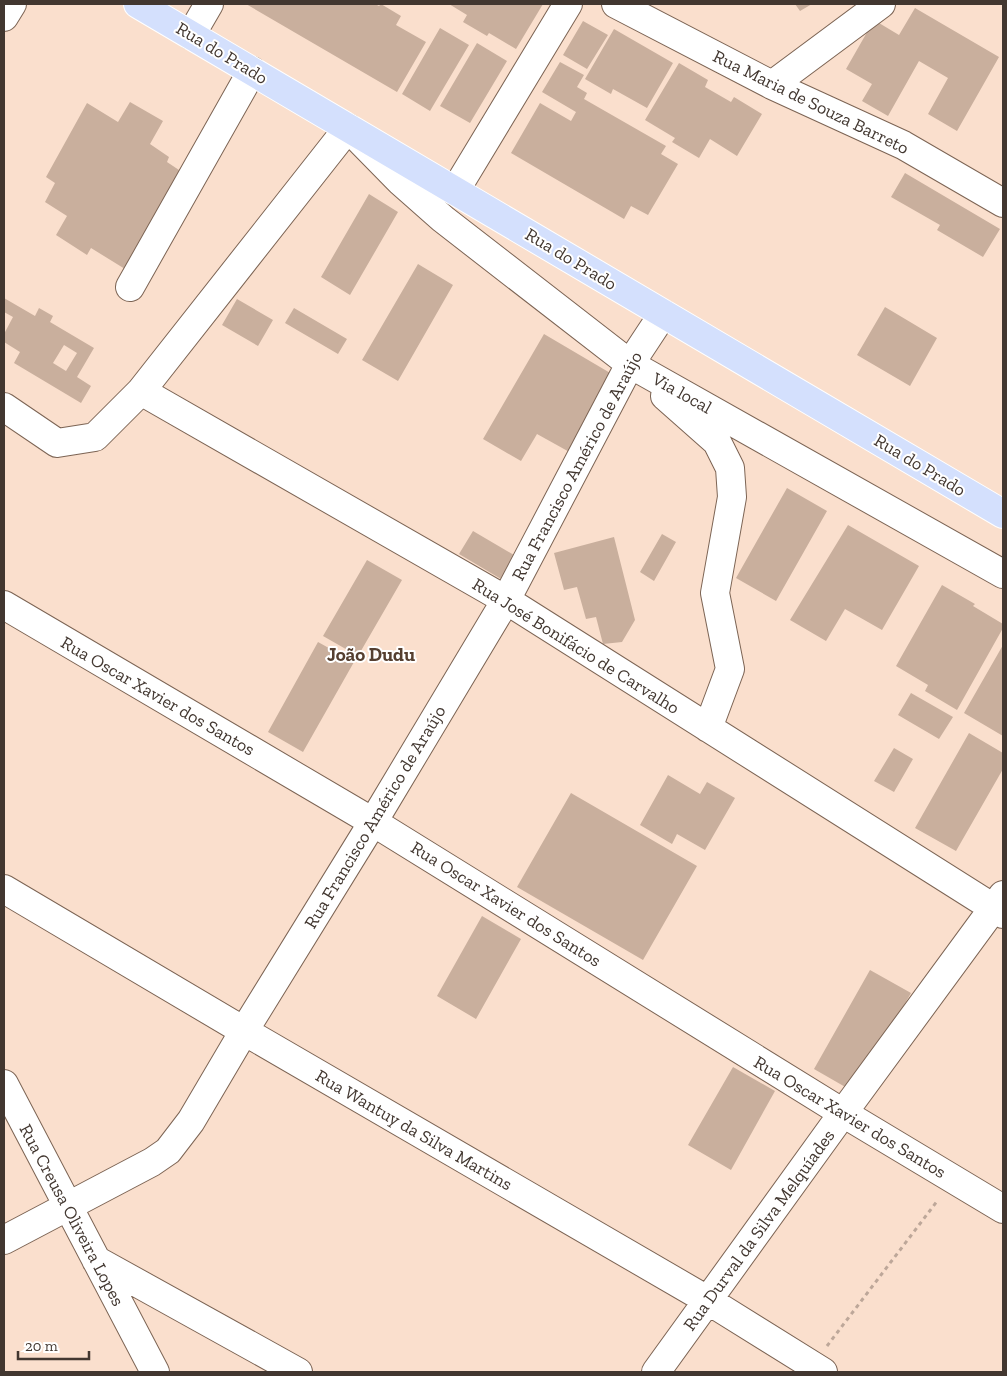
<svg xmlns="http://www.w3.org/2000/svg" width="1007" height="1376" viewBox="0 0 1007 1376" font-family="'Zilla Slab',serif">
	<rect width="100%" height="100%" fill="#fadfcd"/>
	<path fill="#c9af9d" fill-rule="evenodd" d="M246,4h129l4,2 2,-2 20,12 -5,9 30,17 -29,50z
		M449,4h94l-27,45 -27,-16 -2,3 -24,-14 4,-7z
		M795,4h17l-12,7z
		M915,8l84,49 -42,74 -29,-17 20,-36 -29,-17 -31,55 -26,-15 10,-17 -26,-15 28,-49 25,15z
		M583,21l25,14 -21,34 -24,-14z
		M440,28l29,17 -39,66 -28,-17z
		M614,29l59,34 -26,45 -34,-19 -2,5 -26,-15z
		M477,43l30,18 -37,62 -30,-17z
		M560,62l24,13 -7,12 10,6 -3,6 82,47 -5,8 17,10 -30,51 -17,-9 -7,13 -113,-66 29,-50 31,18 5,-9 -34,-20z
		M679,63l29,17 -3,7 26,15 3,-5 28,17 -25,42 -27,-17 -11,19 -27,-16 3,-4 -30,-18z
		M130,102l33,19 -13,23 19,13 -2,5 15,10 -57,97 -34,-21 -4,7 -31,-20 11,-19 -22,-14 10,-19 -9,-6 41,-74 31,19z
		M905,173l95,56 -17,28 -46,-27 3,-5 -49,-28z
		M369,194l29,18 -48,83 -29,-18z
		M418,264l35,21 -55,96 -36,-21z
		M4,298l31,18 4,-8 14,8 -3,6 44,26 -17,29 14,9 -10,17 -67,-40 6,-11 -16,-10v-8l9,-17 -9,-5zM64,345l13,8 -11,18 -13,-8z
		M237,299l36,21 -15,26 -36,-21z
		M885,307l52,31 -27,48 -53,-31z
		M294,308l53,31 -9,15 -53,-31z
		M544,334l73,43 -44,77 -36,-20 -16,27 -38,-22z
		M787,488l40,23 -51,90 -40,-23z
		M848,525l71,41 -37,64 -37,-21 -19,32 -36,-21z
		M473,531l41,24 -13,24 -42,-25z
		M662,534l14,8 -22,39 -14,-9z
		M614,537l21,83 -13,22 -19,2 -7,-27 -10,2 -9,-32 -13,3 -10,-37z
		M367,560l35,20 -44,76 -35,-20z
		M942,585l33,19 -2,2 30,18v4l-46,82 -32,-19 3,-6 -32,-19z
		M318,642l36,20 -51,90 -35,-20z
		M1003,645v91l-39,-23z
		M911,693l42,24 -14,22 -41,-24z
		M969,733l34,20v16l-47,82 -41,-23z
		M894,748l19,11 -19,33 -20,-11z
		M668,775l32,19 7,-12 28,16 -30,52 -28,-16 -5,10 -32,-19z
		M571,793l126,73 -54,94 -126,-73z
		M482,916l39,23 -45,80 -39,-23z
		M870,970l41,23 -57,99 -40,-23z
		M733,1067l42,24 -44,79 -43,-25z"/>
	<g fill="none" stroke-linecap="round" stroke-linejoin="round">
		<defs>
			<path id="minor" d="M616,4l156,81 131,60 100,58
				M4,17l8,-13
				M191,35l18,-31
				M772,85l109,-81
				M455,191l113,-187
				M130,287l122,-216
				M141,391l365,209 497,314
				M665,396l52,46 13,26 2,29 -17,96 15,76 -22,59
				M4,407l53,36 38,-6 46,-46 207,-263 52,53 43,38 187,145 373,210
				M4,605l369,217 470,291 160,96
				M4,889l240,142 465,270 114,71
				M4,1084l151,288
				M4,1240l148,-78 16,-11 23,-30 53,-90 129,-209 133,-222 124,-236 33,-50
				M96,1260l202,112
				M656,1372l187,-259 160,-218"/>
			<path id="major" d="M138,4l865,510"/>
		</defs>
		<use href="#minor" stroke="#7c6454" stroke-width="30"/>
		<use href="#major" stroke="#fff" stroke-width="30"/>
		<path stroke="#bda799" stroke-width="3" stroke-dasharray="4 4" stroke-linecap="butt" d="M827,1346l111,-146"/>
		<use href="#minor" stroke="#fff" stroke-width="28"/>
		<use href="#major" stroke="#d4e0fd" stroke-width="28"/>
	</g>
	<g text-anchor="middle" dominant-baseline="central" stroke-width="4" stroke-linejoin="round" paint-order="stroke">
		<g font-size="18" fill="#423730" stroke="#fff">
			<text transform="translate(222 53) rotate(31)">Rua do Prado</text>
			<text transform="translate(811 102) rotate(26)">Rua Maria de Souza Barreto</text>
			<text transform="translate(571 259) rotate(31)">Rua do Prado</text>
			<text transform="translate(682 393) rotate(29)">Via local</text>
			<text transform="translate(920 465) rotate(31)">Rua do Prado</text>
			<text transform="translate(577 466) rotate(-62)">Rua Francisco Américo de Araújo</text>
			<text transform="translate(576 646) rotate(32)">Rua José Bonifácio de Carvalho</text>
			<text transform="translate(158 696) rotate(30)">Rua Oscar Xavier dos Santos</text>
			<text transform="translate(375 817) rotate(-59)">Rua Francisco Américo de Araújo</text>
			<text transform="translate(506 904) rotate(32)">Rua Oscar Xavier dos Santos</text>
			<text transform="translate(850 1117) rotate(31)">Rua Oscar Xavier dos Santos</text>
			<text transform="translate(414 1130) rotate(30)">Rua Wantuy da Silva Martins</text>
			<text transform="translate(72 1215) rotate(62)">Rua Creusa Oliveira Lopes</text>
			<text transform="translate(759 1230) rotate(-54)">Rua Durval da Silva Melquíades</text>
		</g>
		<g font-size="19" font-weight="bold" fill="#553f30" stroke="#fff">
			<text x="371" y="654">João Dudu</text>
		</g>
	</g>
	<rect width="1007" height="1376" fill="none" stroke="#423730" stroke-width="10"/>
	<path d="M18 1351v8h71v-8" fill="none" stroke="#423730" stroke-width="2.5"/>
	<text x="25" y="1351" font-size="15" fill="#423730" stroke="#ffffff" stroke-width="4" paint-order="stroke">20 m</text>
</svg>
